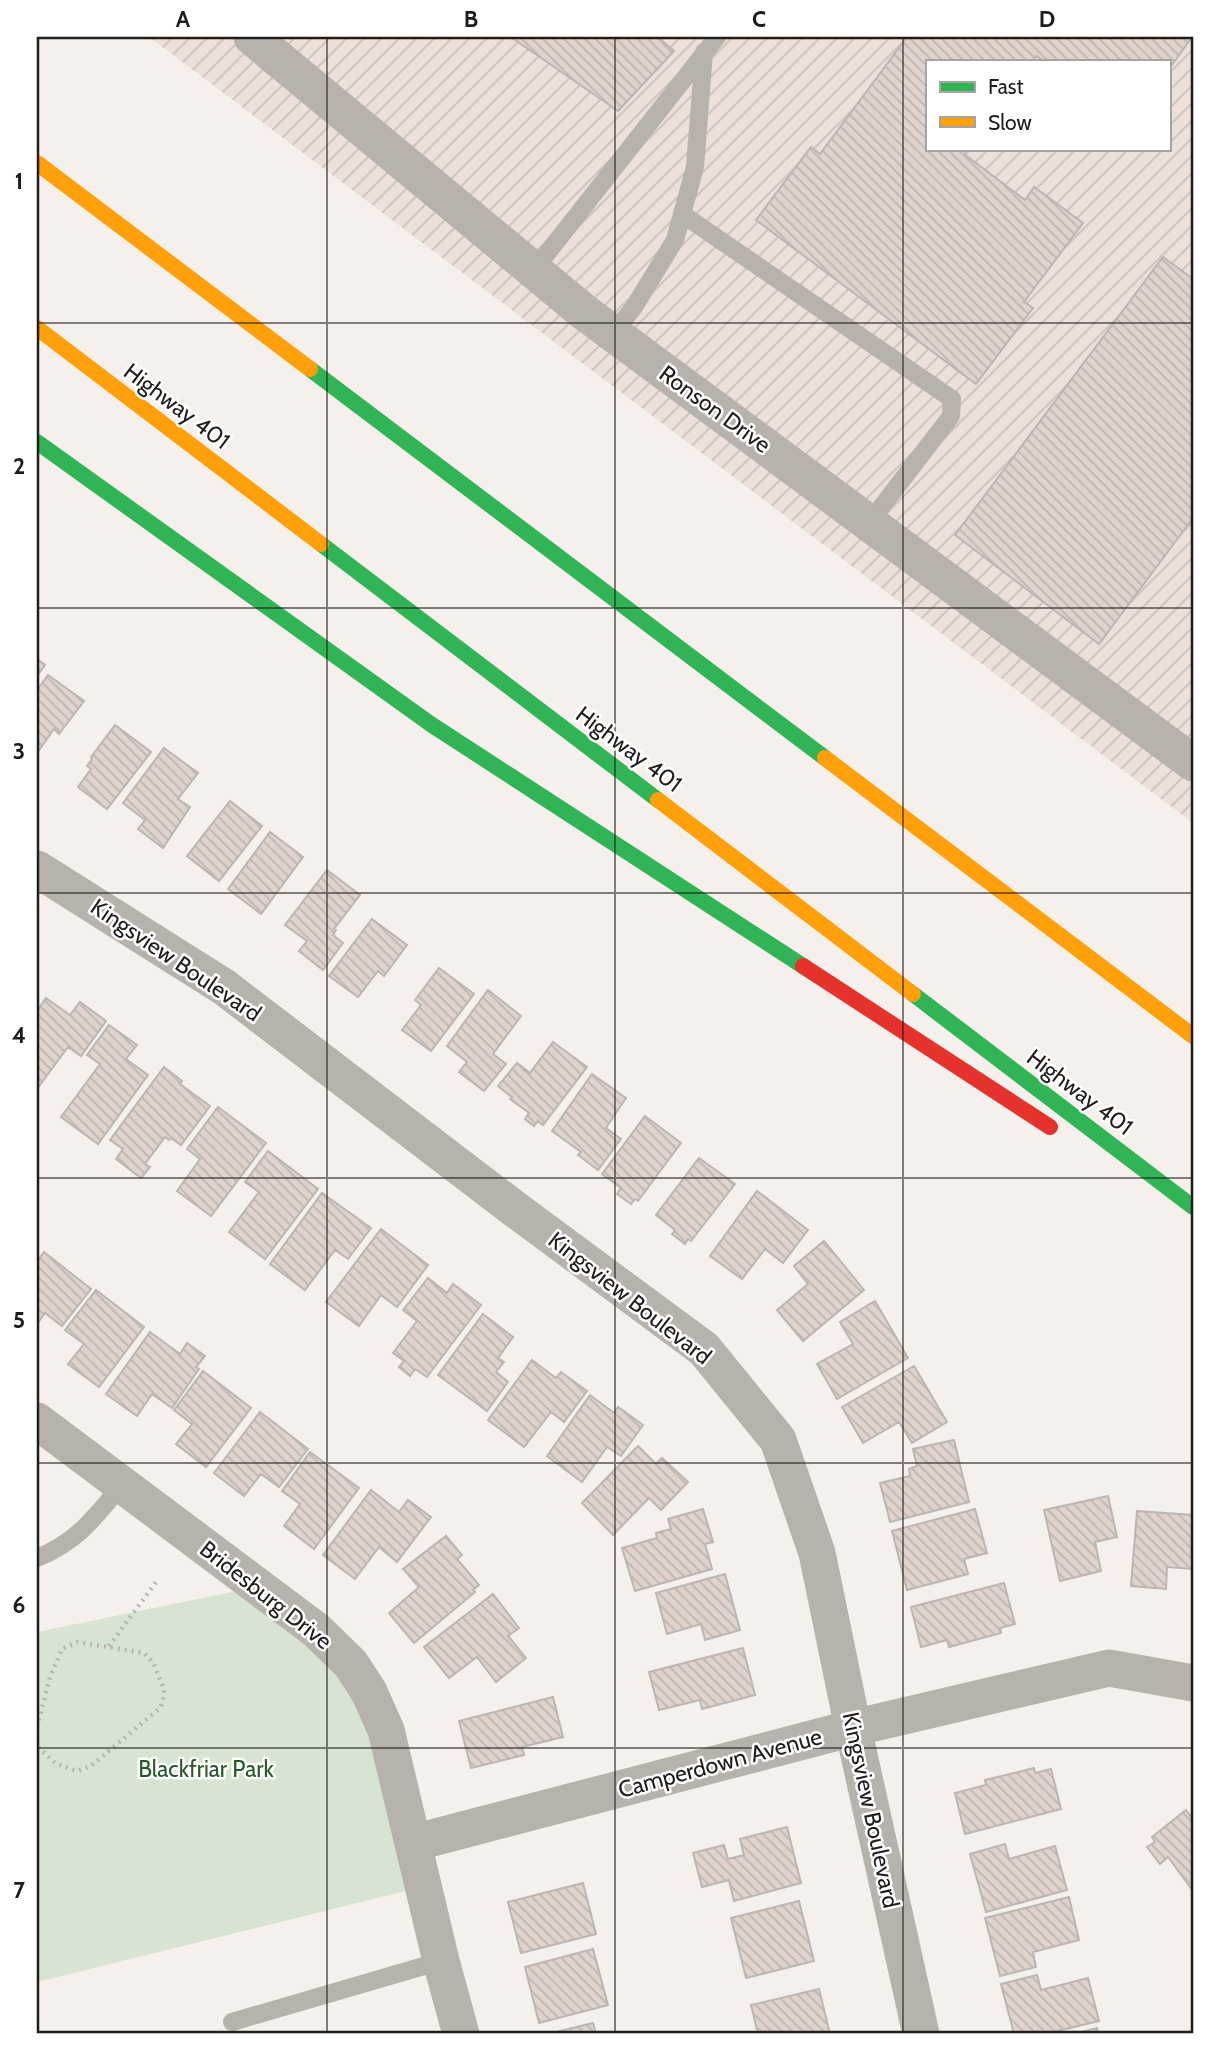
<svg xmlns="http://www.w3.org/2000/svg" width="1230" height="2071" viewBox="0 0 1230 2071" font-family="Cabin,sans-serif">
	<defs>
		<pattern id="industrial-furrows" width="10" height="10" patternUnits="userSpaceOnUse" patternTransform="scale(1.75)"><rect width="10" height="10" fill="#ece0d9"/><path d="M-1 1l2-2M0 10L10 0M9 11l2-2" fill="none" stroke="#cac0ba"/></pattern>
		<pattern id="building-back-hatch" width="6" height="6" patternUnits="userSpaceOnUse" patternTransform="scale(1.75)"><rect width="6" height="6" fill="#dfd3cc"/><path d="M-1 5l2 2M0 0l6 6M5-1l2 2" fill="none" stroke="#bfb5af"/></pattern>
	</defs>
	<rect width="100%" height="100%" fill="#f6f0ec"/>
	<path fill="url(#industrial-furrows)" fill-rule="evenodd" d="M149,37h1044v786zM927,61h242v88h-242z"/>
	<path fill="#d7e4d1" d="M256,1587l93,79 73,221 -385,95v-350z"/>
	<path fill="url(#building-back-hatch)" stroke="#bab6b3" stroke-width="2" d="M511,37h147l16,14 -56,60z
		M907,37h285l-23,32v-8h-125l-8,-5 -4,5h-105v88h41l-4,5 61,46 9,-13 49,36 -59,79 9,6 -57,76 -220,-164 55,-73 9,7z
		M1163,257l30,22v239l-94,126 -144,-109z
		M37,659l8,6 -8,11z
		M48,675l36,26 -25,33 -5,-5 -17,24v-63z
		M115,725l36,27 -44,57 -29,-22 13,-18 -4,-3 5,-7 -1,-2z
		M164,748l34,25 -20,26 12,8 -27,41 -25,-19 7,-9 -22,-17z
		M230,801l32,25 -43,55 -32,-25z
		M270,832l33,25 -42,57 -33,-25z
		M327,870l33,25 -26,34 2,1 -3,5 10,8 -20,27 -24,-19 8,-10 -22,-16z
		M372,919l35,26 -23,31 -6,-5 -20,26 -29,-21z
		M439,968l35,26 -43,57 -29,-21 19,-25 -6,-5z
		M488,990l33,26 -28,38 13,10 -22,27 -25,-19 8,-10 -20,-16z
		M46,998l24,17 10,-13 26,19 -25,35 -13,-9 -31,42v-78z
		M109,1025l28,20 -11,14 22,16 -50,69 -37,-27 39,-53 -13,-9z
		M553,1042l34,25 -44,58 -5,-4 -4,5 -9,-7 4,-6 -19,-14 2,-2 -14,-11 19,-23 13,10z
		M164,1067l18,14 -2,3 30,22 -29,39 -10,-7 -2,2 -4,-3 -20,27 5,3 -9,11 -25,-19 7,-10 -13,-9z
		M592,1074l34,24 -20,30 15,11 -23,31 -20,-15 3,-3 -29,-21z
		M218,1107l48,36 -55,73 -34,-25 23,-32 -13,-10z
		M645,1116l36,27 -43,58 -3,-2 -4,5 -14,-10 4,-6 -19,-14z
		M268,1151l50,38 -53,70 -36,-27 30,-40 -14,-10z
		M699,1158l36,26 -44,57 -3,-2 -3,5 -13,-10 3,-4 -19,-15z
		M757,1191l51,39 -25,33 -18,-14 -23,30 -32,-23z
		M322,1193l49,35 -23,31 -13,-9 -30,40 -35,-26z
		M381,1229l47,36 -31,42 -16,-12 -22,31 -33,-24z
		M824,1241l40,49 -61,51 -26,-31 31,-26 -14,-18z
		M44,1252l47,37 -29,37 -17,-13 -8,11v-62z
		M428,1278l19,15 6,-9 28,21 -54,72 -12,-8 -5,7 -11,-9 5,-6 -11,-8 24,-32 -14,-11z
		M96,1290l48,37 -45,60 -31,-23 16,-20 -19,-14z
		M875,1301l33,57 -71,41 -20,-35 36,-20 -13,-22z
		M483,1314l30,23 -15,21 6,4 -8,10 12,10 -21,29 -49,-36z
		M150,1332l30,22 7,-11 18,13 -9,11 3,2 -27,39 -20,-14 -15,22 -31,-22z
		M532,1360l24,18 5,-6 26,19 -23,31 -13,-10 -27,35 -36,-27z
		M914,1366l33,56 -35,21 -13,-21 -36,21 -21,-36z
		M203,1371l48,37 -45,59 -30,-23 16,-20 -18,-14z
		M590,1395l24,18 4,-6 25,18 -22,31 -14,-9 -25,35 -35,-26z
		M260,1412l48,37 -29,38 -18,-13 -17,22 -30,-23z
		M954,1440l15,62 -79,20 -10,-39 30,-7 -1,-7 8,-3 -4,-17z
		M638,1446l18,18 6,-6 26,24 -27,28 -12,-12 -36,37 -31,-32z
		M310,1452l49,36 -45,61 -30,-23 16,-22 -18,-13z
		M371,1490l28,22 9,-12 23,17 -34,45 -18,-15 -24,32 -32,-24z
		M1108,1496l9,41 -22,5 6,29 -41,10 -16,-71z
		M703,1509l10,33 -8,2 7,25 -77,22 -13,-43 35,-10 -1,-5 15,-4 -3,-10z
		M975,1509l12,44 -23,6 4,15 -61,16 -15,-59z
		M1137,1511l56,4v54l-26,-2 -1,22 -35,-3z
		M446,1536l16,19 -5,4 22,26 -6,5 2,2 -61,51 -25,-30 30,-26 -16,-18z
		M725,1574l15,56 -35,10 -4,-16 -34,10 -11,-41z
		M1004,1583l11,41 -15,4 1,5 -52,14 -2,-7 -26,7 -10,-40z
		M493,1594l26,34 -11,8 18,22 -30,24 -19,-25 -28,21 -25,-31z
		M743,1648l12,47 -53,14 -2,-9 -41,10 -10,-38z
		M553,1697l10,40 -41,10 2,8 -53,13 -12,-47z
		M1034,1768l1,5 16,-4 10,40 -96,25 -10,-41 31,-8 -1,-5z
		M1186,1810l7,9v72l-25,-34 -8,7 -13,-17 8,-5 -3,-5z
		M787,1827l14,56 -67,18 -5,-21 -27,7 -9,-34 31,-8 4,14 16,-4 -4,-16z
		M1005,1844l4,15 46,-13 12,44 -81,22 -16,-58z
		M583,1883l13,51 -75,19 -13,-51z
		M1069,1897l10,43 -46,12 3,15 -36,9 -15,-58z
		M799,1901l15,60 -68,17 -15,-60z
		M593,1949l15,56 -69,18 -14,-56z
		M1037,1975l4,15 47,-12 11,43 -54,13h-31l-13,-50z
		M819,1989l11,45h-72l-7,-29z
		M593,2023l3,11h-48z
		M1097,2028l1,6h-25z"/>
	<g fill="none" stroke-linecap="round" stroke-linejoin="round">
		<path stroke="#b9b4b0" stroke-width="4.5" stroke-dasharray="2 5" stroke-linecap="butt" d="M109,1646l47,-64
			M37,1727l13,-50 12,-28 15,-7 67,11 9,9 11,27 -1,12 -3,7 -69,58 -14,5 -22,-8 -16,-15 -2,-8"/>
		<path stroke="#b7b2ac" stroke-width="18" d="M682,214l270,185 -1,17 -82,107
			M534,270l183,-233
			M613,334l21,-27 41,-67 20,-73 9,-115
			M37,1558c40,-16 58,-41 85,-73
			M232,2022l209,-61"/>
		<path stroke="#b7b2ac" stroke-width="37" d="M252,37l332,275 609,451
			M37,869l187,118 292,223 188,139 74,91 39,113 36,175 68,306
			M37,1421l279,209 35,34 18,28 17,38 55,231 20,73
			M413,1843l440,-115 256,-60 84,15"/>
		<path stroke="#30b455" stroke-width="16" d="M310,369l515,389
			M37,442l395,283 371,241
			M321,544l337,256
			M913,994l280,213"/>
		<path stroke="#ff9f0a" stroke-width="16" d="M37,163l273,206
			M37,328l284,216
			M825,758l368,278
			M658,800l255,194"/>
		<path stroke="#e5322d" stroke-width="16" d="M803,966l247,161"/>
	</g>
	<path fill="none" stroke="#201c1a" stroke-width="2" stroke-opacity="0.55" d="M327,37v1997M615,37v1997M903,37v1997M37,323h1156M37,608h1156M37,893h1156M37,1178h1156M37,1463h1156M37,1748h1156"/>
	<g text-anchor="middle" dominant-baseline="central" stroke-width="5" stroke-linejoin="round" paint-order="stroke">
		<g font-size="23" fill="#201c1a" stroke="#fff">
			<text transform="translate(177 406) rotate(37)">Highway 401</text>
			<text transform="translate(715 409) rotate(36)">Ronson Drive</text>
			<text transform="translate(629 749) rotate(37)">Highway 401</text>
			<text transform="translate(176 960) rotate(34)">Kingsview Boulevard</text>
			<text transform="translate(1080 1092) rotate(37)">Highway 401</text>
			<text transform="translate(630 1298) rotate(38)">Kingsview Boulevard</text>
			<text transform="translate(266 1595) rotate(38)">Bridesburg Drive</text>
			<text transform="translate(720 1763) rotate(-15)">Camperdown Avenue</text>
			<text transform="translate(871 1810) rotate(78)">Kingsview Boulevard</text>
		</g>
		<g font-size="23" fill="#285827" stroke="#fff">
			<text x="206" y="1769">Blackfriar Park</text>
		</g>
	</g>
	<rect width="1230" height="2071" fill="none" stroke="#ffffff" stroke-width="77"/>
	<rect x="926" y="60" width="245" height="91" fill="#ffffff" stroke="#a6a4a3" stroke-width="2"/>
	<rect x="940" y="82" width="35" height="10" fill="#30b455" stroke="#a6a4a3" stroke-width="2"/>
	<text x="988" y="94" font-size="21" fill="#201c1a">Fast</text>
	<rect x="940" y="117" width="35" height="10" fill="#ff9f0a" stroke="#a6a4a3" stroke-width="2"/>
	<text x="988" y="130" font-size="21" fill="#201c1a">Slow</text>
	<rect x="38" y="38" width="1154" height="1994" fill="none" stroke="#201c1a" stroke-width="2.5"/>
	<g font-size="23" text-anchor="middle" font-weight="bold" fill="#201c1a">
		<text x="183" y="27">A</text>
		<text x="471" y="27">B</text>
		<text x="759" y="27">C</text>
		<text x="1047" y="27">D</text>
		<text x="19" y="189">1</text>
		<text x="19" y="474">2</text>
		<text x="19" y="759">3</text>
		<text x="19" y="1043">4</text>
		<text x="19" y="1328">5</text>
		<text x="19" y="1613">6</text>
		<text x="19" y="1898">7</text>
	</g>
</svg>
